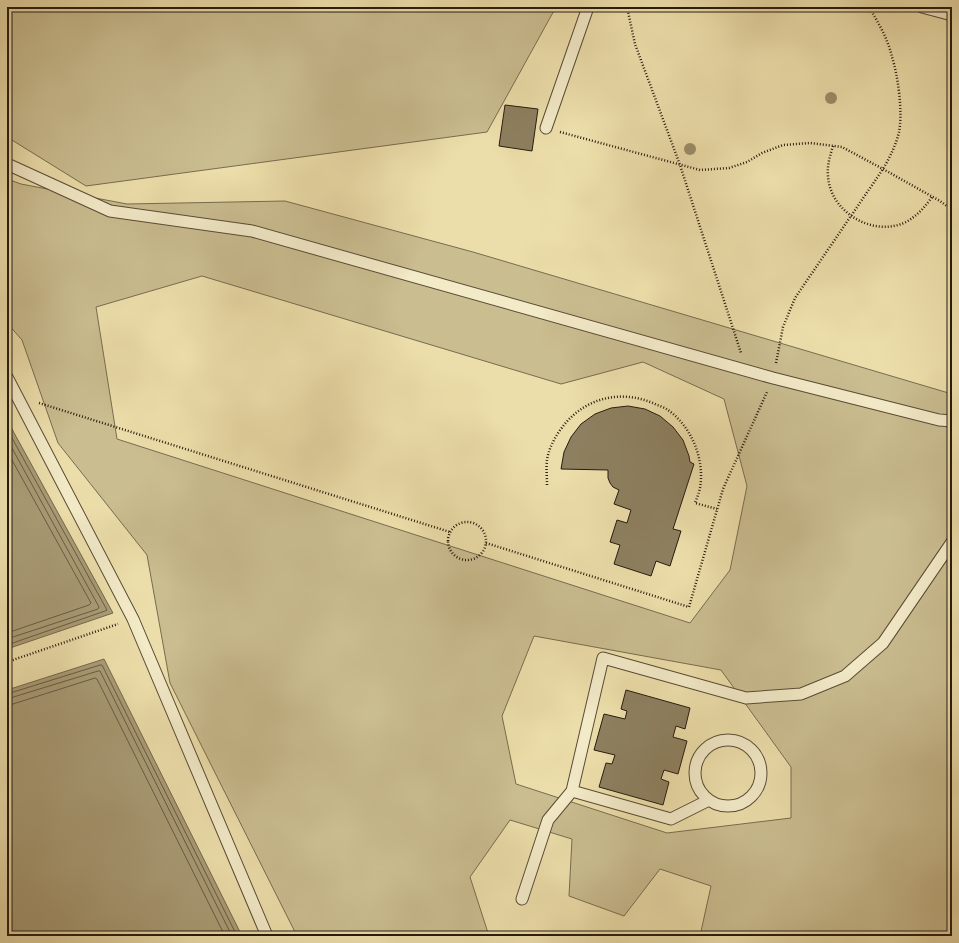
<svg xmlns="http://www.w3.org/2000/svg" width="959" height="943" viewBox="0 0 959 943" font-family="'Old Standard TT',serif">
	<rect width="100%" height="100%" fill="#ecdeaa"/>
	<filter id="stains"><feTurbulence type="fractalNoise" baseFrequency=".005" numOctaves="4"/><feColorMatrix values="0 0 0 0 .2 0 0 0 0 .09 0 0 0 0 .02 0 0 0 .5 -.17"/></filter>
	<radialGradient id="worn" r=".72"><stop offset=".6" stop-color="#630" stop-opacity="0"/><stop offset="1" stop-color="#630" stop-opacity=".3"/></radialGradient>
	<path fill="#cabd90" stroke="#786c50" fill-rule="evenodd" d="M7,7h549l-69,125 -401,54 -79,-49z
		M7,179l14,5 106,20 158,-3 188,51 479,142v542h-252l11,-50 -51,-17 -36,47 -55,-20 3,-57 -62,-19 -40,57 19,59h-192l-127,-253 -23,-128 -89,-112 -36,-103 -15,-17zM202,276l359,108 82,-22 81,37 23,87 -17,84 -40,53 -573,-184 -21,-132zM534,636l187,34 70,97v51l-124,15 -151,-49 -14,-68z"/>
	<path fill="#a99c76" stroke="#75684d" d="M7,420l106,193 -106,36z
		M104,659l138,277h-235v-246z"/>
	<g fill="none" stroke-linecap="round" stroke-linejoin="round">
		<path stroke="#685c43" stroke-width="1" d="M7,429l100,181 -2,1 -98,34
			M7,439l92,168 -1,2 -91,30
			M7,451l84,152 -2,2 -82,28
			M7,694l93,-29h2l135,271
			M7,699l91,-28h2l132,265
			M7,705l6,-1 82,-26 2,1 128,257"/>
	</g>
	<path fill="#8d8060" stroke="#261b10" d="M505,105l33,4 -6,42 -33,-5z
		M628,406l17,3 15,7 13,11 10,13 6,16 1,6 4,2 -21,65 8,2 -11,35 -14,-5 -5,15 -37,-12 6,-19 -10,-3 7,-22 10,3 4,-13 -17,-6 5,-14 -6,-3 -3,-4 -2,-5v-8l-47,-1 3,-17 7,-15 10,-13 14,-10 16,-6z
		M626,690l64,18 -5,21 -9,-3 -3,11 14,4 -9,33 -14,-4 -3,9 8,3 -6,23 -64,-18 7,-24 6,1 3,-9 -21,-5 10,-36 21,5 2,-8 -6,-2z"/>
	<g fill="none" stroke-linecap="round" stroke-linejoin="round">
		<defs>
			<path id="lane" d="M922,7l30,8
				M546,128l42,-121
				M7,164l103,47 142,20 521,147 166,42 13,1
				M7,377l126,242 134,317
				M695 773a33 33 0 1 1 66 0a33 33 0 1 1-66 0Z
				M572,791l99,28 38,-19
				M522,899l26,-79 24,-29 31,-133 143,40 55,-4 44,-18 38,-33 69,-101"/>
		</defs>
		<use href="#lane" stroke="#584c36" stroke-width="13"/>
		<path stroke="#261b10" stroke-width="2.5" stroke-dasharray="1 2" stroke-linecap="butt" d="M627,7l8,37 45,121 61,188
			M560,132l140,38 29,-2 18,-6 15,-9 21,-8 27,-2 32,4 41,22 57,32 12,9
			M833,146c-3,10 -6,19 -5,30 2,36 45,62 78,46 11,-6 19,-15 26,-25
			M776,363l7,-36 12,-29 88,-129c7,-12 13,-24 16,-37 4,-20 -1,-56 -7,-75 -4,-18 -14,-35 -23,-50
			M39,403l411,129
			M547,485c0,-8 -1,-17 0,-25 2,-13 9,-25 17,-35 23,-29 61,-36 93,-20 4,1 8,3 11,5 24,17 37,50 32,78 -1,5 -3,10 -5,15l22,6
			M448 541a19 19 0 1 1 38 0a19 19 0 1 1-38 0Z
			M486,543l203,64 34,-118 44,-97
			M7,662l111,-38"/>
		<use href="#lane" stroke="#f3eac8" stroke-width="11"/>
	</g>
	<g fill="#9a8e6a">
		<circle cx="831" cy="98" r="6"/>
		<circle cx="690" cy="149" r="6"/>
	</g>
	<rect width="959" height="943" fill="none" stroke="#ecdeaa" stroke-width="24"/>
	<rect x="8" y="8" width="943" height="927" fill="none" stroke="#261b10" stroke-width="2"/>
	<rect x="12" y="12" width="935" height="919" fill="none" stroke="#261b10"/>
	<rect width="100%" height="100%" filter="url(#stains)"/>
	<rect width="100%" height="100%" fill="url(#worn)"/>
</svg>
